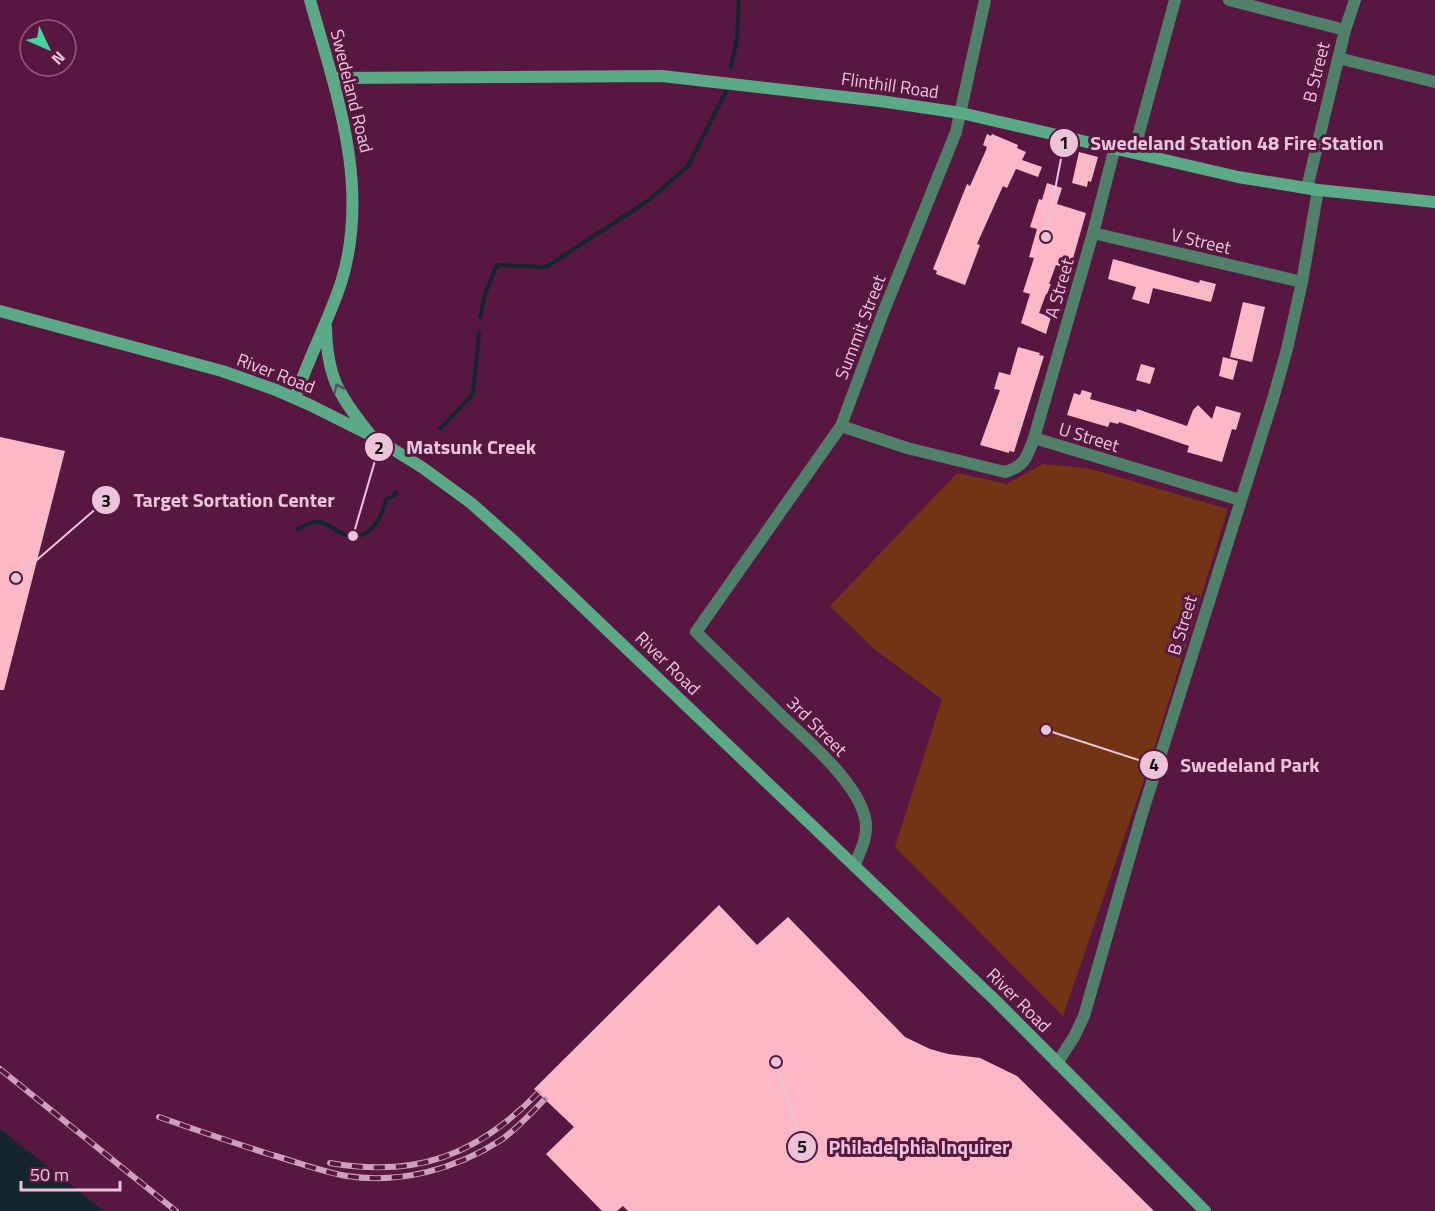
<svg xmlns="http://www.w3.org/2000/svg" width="1435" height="1211" viewBox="0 0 1435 1211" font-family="'Titillium Web',sans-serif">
	<rect width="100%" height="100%" fill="#571741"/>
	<path fill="#723415" d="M1043,464l44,4 141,41 -78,253 -87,254 -168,-169 47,-148 -68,-50 -44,-43 127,-133 50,11z"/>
	<path fill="#14262d" d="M0,1129l104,82h-104z"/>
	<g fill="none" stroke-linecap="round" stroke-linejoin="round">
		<path stroke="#14262d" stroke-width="4" d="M731,67l6,-29 2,-38
			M480,317l5,-23 12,-29 49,2 103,-67 39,-34 38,-75
			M440,429l33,-35 6,-61
			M298,529c7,-4 13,-8 22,-7 9,2 14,8 21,11 26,12 41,-13 45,-34l8,-3 2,-4"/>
	</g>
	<path fill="#fcb8c7" d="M987,134l4,2 1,-2 26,11 -1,3 9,4 -4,8 20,7 -4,10 -22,-8 -9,19 -4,-2 -26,58 3,1 -15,40 -29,-11 1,-3 -4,-2 34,-85 3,2 16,-36 1,-3 -4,-2z
		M1079,152l19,5 -7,25 -3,-1 -1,6 -15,-4z
		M1047,183l15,5 -5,16 29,9 -16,56 -14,-4 -7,19h2l-4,10h-1l-7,19 12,4 -5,17 -25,-11 9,-29 -7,-2 11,-34 -5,-1 8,-28 -7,-2 9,-28 3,1z
		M1113,259l86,24 1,-3 16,4 -5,18 -58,-14 -4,16 -17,-5 4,-12 -28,-8z
		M1243,302l22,5 -13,55 -22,-5z
		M1018,347l22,6 -1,2 5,1 -30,96 -5,-1v2l-29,-8 20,-55 -6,-1 5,-17 11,3z
		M1223,357l15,4 -5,19 -14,-4z
		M1141,364l14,4 -5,16 -14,-4z
		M1082,390l10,3 -2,6 46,13 1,-3 50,17 6,-16 5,-5 14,14 4,-13 25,7 -5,17 -4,-1 -10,33 -35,-10 2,-6 -70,-24 -1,2 -8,-2 -2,5 -41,-12 7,-22 6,2z
		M0,437l65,14 -61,239h-4z
		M719,905l38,40 31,-28 117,120 25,12 18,5 32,4 37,18 137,135h-526l-5,-5 -6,5h-15l-56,-57 28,-27 -40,-38z"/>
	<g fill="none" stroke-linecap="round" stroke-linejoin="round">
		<path stroke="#507f6a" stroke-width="12" d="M1229,0l116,30
			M1338,58l97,24
			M1134,151l41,-151
			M1307,188l38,-158 10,-30
			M1093,233l209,49
			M841,426l66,22 98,24c20,-6 22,-15 29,-34l206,62
			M1034,438l59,-205 22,-86
			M854,866c7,-16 15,-31 11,-48 -8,-36 -57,-77 -83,-102 -29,-28 -57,-56 -86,-84l145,-206 42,-113 73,-181 29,-132
			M1057,1063l17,-26 10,-21 57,-199 132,-418 14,-50 15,-67 16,-92"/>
		<path stroke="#5ca988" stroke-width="12" d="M332,78l330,-2 218,25 81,12 277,64 80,13 117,12
			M0,311l222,60 54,19 34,15 62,31 51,32 48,35 45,40 480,458 209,210
			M326,327c1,50 12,67 43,106
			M295,398c13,-39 33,-76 46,-115 30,-96 -5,-191 -31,-283"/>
		<defs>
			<path id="rail" d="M0,1069l176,142
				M159,1117c37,13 75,26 113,38 25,7 50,17 75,21 54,8 109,-7 154,-36 16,-11 30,-27 44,-41
				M330,1163c87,15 147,-8 208,-70"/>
		</defs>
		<use href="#rail" stroke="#cda0bb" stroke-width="6"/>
		<use href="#rail" stroke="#571741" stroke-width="4" stroke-dasharray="11" stroke-linecap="butt"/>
	</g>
	<defs><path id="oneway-chevron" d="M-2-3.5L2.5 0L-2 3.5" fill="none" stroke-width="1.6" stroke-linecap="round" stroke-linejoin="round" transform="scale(1.5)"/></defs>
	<use stroke="#59515d" href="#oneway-chevron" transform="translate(338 388) rotate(-116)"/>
	<g text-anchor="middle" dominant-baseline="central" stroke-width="6" stroke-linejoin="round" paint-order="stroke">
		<g font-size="18" fill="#ecc4da" stroke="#571741">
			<text transform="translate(1316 72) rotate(-76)">B Street</text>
			<text transform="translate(890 85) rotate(8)">Flinthill Road</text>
			<text transform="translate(352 91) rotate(76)">Swedeland Road</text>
			<text transform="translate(1201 241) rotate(13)">V Street</text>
			<text transform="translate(1059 288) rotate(-74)">A Street</text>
			<text transform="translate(860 327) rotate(-69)">Summit Street</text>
			<text transform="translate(276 373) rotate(21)">River Road</text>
			<text transform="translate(1089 437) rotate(17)">U Street</text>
			<text transform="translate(1182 625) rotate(-73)">B Street</text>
			<text transform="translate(668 663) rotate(44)">River Road</text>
			<text transform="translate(817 726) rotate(45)">3rd Street</text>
			<text transform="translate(1019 1000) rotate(45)">River Road</text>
		</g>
	</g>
	<path fill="none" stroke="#ecc4da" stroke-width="2" d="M1046 237L1064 143M353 536L379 447M16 578L106 500M1046 730L1154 765M776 1062L802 1147"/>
	<g fill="#ecc4da" stroke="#571741" stroke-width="2">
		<circle cx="1046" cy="237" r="6"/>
		<circle cx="353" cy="536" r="6"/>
		<circle cx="16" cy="578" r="6"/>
		<circle cx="1046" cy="730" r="6"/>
		<circle cx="776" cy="1062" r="6"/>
		<circle cx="1064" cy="143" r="15"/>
		<circle cx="379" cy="447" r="15"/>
		<circle cx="106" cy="500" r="15"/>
		<circle cx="1154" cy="765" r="15"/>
		<circle cx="802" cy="1147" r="15"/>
	</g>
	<g font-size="18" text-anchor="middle" font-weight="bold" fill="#111">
		<text x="1064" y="149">1</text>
		<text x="379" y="454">2</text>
		<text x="106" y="507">3</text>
		<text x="1154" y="771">4</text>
		<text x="802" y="1153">5</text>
	</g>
	<g font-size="20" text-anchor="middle" font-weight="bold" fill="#ecc4da" stroke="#571741" stroke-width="6" stroke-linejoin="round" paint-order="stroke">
		<text x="1237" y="150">Swedeland Station 48 Fire Station</text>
		<text x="471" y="454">Matsunk Creek</text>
		<text x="234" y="507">Target Sortation Center</text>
		<text x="1250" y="772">Swedeland Park</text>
		<text x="919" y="1154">Philadelphia Inquirer</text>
	</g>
	<g transform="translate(48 48) rotate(134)"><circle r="28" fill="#571741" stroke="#935c7e" stroke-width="1.5"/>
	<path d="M0-4.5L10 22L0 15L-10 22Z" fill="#44d49f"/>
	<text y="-9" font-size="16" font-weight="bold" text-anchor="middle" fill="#ecc4da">N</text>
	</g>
	<path d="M21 1181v9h99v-9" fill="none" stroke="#ecc4da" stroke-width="3"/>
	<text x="30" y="1181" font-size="18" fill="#ecc4da" stroke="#571741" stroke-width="4.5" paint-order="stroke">50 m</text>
</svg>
